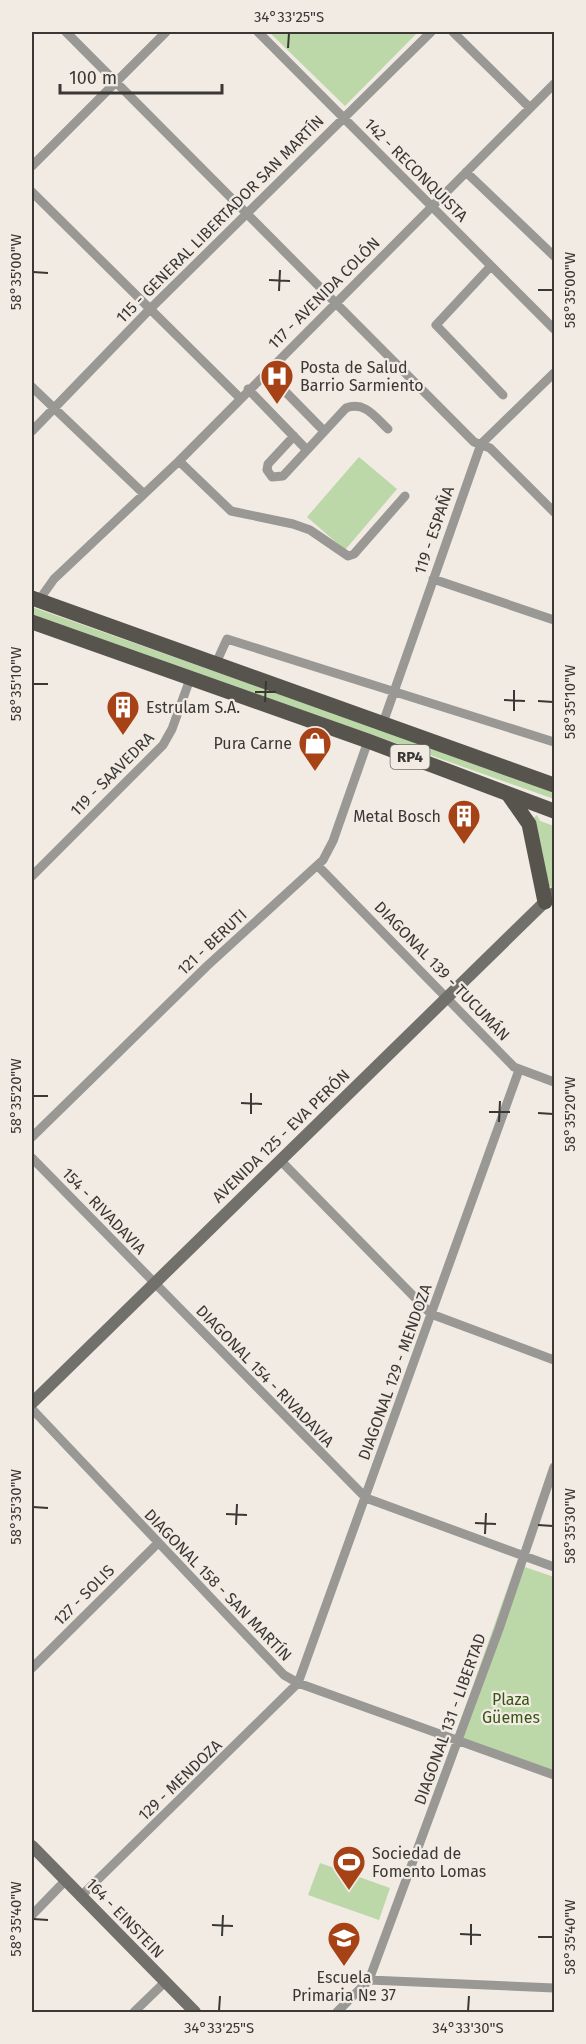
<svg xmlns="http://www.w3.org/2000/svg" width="586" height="2044" viewBox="0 0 586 2044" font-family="'Fira Sans',sans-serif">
	<rect width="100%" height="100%" fill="#f1ebe3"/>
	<path fill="#bcd7a8" d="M269,32h149l-73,74z
		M359,457l38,32 -52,61 -38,-33z
		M32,607l508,179 14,7v6l-522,-185z
		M537,815l3,6 14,5 -1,61 -5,-1 -16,-67z
		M516,1564l38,13v194l-99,-35z
		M320,1863l70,25 -11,32 -71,-25z"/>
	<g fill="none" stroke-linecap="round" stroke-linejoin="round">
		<path stroke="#999894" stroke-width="9" d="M66,32l408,410 16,6 64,64
			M258,32l296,297
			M453,32l77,76
			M32,166l134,-134
			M466,172l88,84
			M32,192l208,206
			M490,267l-54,58 67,70
			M266,372l58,59
			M32,387l112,107
			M248,389l58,60
			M32,431l117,-121 282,-278
			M294,436l-26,28 -1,6 5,7 11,-1 63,-68c19,-7 29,9 42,21
			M179,461l52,50 62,13 17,6 38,26 6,-2 51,-58
			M433,579l121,41
			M39,600l15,-21 125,-118 375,-377
			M216,663l11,-24 327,103
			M383,723l98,-279 73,-71
			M318,866l196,201 40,15
			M32,876l131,-131 9,-16 18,-50
			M32,1137l175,-171 116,-106 10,-19 35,-100
			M32,1158l334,340 188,69
			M280,1160l151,154 123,46
			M32,1409l252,266 14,8 256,92
			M32,1668l126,-125
			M80,1897l218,-214 221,-613
			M32,1915l33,-34
			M369,1980l185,8
			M134,2012l31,-30
			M337,2012l32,-32 130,-351 55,-162"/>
		<path stroke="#71706a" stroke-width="12" d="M32,1403l522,-510
			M32,1846l163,166"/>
		<path stroke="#56544d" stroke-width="15" d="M32,598l522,187
			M32,622l336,119 186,70
			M508,794l21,30 16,78"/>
	</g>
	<path fill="none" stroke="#3a3735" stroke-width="2" d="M288,48l1,-15M33,272l15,1M269,280l21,1M538,290h15M279,291l1,-21M33,684h15M255,692h21M504,700l21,1M538,701l15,1M265,702l1,-21M514,711v-21M33,1096h15M241,1103l21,1M489,1112h21M538,1113l15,1M251,1114v-21M499,1122l1,-21M33,1507l15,1M226,1514l21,1M475,1523l21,1M236,1525l1,-21M538,1525l15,1M485,1534l1,-21M33,1919l15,1M212,1925l21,1M460,1934l21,1M222,1936l1,-21M538,1937h15M471,1945v-21M219,2011l1,-15M468,2011l1,-15"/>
	<defs>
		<symbol id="hospital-pin" viewBox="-11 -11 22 30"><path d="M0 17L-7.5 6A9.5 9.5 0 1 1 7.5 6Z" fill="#a74216" stroke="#f1ebe3"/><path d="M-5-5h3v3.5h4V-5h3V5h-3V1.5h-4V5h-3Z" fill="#fff"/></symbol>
		<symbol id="building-pin" viewBox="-11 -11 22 30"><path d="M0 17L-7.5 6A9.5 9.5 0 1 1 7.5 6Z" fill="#a74216" stroke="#f1ebe3"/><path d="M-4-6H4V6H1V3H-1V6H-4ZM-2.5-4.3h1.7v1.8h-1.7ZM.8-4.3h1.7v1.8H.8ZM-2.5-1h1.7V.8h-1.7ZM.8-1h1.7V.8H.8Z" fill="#fff"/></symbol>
		<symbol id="shop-pin" viewBox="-11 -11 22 30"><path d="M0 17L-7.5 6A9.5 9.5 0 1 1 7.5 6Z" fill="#a74216" stroke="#f1ebe3"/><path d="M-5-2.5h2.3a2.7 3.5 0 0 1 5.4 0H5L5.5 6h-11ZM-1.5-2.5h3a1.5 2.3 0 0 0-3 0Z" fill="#fff"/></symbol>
		<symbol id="stadium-pin" viewBox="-11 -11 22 30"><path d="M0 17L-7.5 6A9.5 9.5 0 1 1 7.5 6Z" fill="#a74216" stroke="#f1ebe3"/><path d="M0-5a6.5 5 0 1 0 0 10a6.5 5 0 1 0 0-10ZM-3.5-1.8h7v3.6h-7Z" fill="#fff"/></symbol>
		<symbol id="school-pin" viewBox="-11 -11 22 30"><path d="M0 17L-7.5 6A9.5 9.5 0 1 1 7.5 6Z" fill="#a74216" stroke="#f1ebe3"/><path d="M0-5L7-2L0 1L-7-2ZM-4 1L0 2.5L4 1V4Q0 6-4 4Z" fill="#fff"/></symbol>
	</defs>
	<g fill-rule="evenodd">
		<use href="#hospital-pin" x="258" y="357" width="38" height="52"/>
		<use href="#building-pin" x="104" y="688" width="38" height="52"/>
		<use href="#shop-pin" x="296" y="724" width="38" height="52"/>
		<use href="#building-pin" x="445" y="797" width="38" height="52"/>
		<use href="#stadium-pin" x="330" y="1843" width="38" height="52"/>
		<use href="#school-pin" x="325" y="1919" width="38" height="52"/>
	</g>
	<g text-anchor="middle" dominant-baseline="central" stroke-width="4.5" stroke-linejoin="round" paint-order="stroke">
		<rect fill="#f1ebe3" stroke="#716d69" stroke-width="1.5" x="390.5" y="745" width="39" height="24" rx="4.5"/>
		<g font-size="15" font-weight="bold" fill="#3a3735">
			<text x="410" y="757">RP4</text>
		</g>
		<g font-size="16" fill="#3a3735" stroke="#f1ebe3">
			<text transform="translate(416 170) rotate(45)">142 - RECONQUISTA</text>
			<text transform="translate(220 219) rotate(-45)">115 - GENERAL LIBERTADOR SAN MARTÍN</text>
			<text transform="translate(324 293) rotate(-45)">117 - AVENIDA COLÓN</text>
			<text transform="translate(434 530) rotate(-71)">119 - ESPAÑA</text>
			<text transform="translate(112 774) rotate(-45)">119 - SAAVEDRA</text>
			<text transform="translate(212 942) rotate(-43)">121 - BERUTI</text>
			<text transform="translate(442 971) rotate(46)">DIAGONAL 139 - TUCUMÁN</text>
			<text transform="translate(281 1136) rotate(-44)">AVENIDA 125 - EVA PERÓN</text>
			<text transform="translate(104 1211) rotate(46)">154 - RIVADAVIA</text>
			<text transform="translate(395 1372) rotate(-70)">DIAGONAL 129 - MENDOZA</text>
			<text transform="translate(265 1376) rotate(46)">DIAGONAL 154 - RIVADAVIA</text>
			<text transform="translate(218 1585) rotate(46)">DIAGONAL 158 - SAN MARTÍN</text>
			<text transform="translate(84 1595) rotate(-45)">127 - SOLIS</text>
			<text transform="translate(450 1719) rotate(-70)">DIAGONAL 131 - LIBERTAD</text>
			<text transform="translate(180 1780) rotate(-44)">129 - MENDOZA</text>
			<text transform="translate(125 1918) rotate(46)">164 - EINSTEIN</text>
		</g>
		<g font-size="16" fill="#3a3735" stroke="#f1ebe3" text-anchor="start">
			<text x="300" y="367">Posta de Salud<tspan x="300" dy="18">Barrio Sarmiento</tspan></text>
			<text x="146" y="707">Estrulam S.A.</text>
			<text x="292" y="743" text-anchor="end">Pura Carne</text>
			<text x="441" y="816" text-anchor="end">Metal Bosch</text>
			<text x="372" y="1853">Sociedad de<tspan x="372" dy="18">Fomento Lomas</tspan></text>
			<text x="344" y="1977" text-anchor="middle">Escuela<tspan x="344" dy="18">Primaria Nº 37</tspan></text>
		</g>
		<g font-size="16" fill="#365713" stroke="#f1ebe3">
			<text x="511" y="1699">Plaza<tspan x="511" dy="18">Güemes</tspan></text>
		</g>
	</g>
	<rect width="586" height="2044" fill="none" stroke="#f1ebe3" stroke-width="66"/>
	<path d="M60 84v9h162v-9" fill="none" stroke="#3a3735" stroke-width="3"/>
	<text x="69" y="84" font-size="18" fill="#3a3735" stroke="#f1ebe3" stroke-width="4.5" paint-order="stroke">100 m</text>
	<rect x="33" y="33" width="520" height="1978" fill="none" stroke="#3a3735" stroke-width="2"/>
	<g font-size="15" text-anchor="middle" fill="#3a3735">
		<text x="289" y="22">34°33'25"S</text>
		<text transform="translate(16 272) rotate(-90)" y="5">58°35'00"W</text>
		<text transform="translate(570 290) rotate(-90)" y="5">58°35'00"W</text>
		<text transform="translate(16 684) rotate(-90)" y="5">58°35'10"W</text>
		<text transform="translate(570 702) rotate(-90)" y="5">58°35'10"W</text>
		<text transform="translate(16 1096) rotate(-90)" y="5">58°35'20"W</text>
		<text transform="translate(570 1114) rotate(-90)" y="5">58°35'20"W</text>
		<text transform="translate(16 1507) rotate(-90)" y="5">58°35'30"W</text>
		<text transform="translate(570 1526) rotate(-90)" y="5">58°35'30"W</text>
		<text transform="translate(16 1919) rotate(-90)" y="5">58°35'40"W</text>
		<text transform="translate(570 1937) rotate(-90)" y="5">58°35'40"W</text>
		<text x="219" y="2033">34°33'25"S</text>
		<text x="468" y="2033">34°33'30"S</text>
	</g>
</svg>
